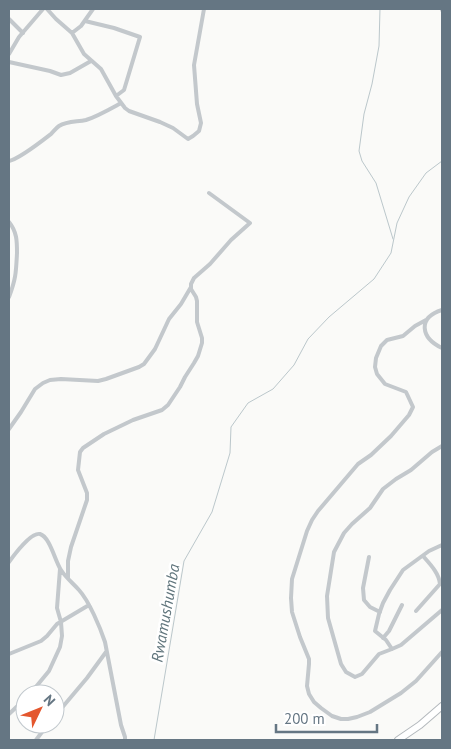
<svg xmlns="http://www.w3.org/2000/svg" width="451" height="749" viewBox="0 0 451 749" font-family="'PT Sans',sans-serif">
	<rect width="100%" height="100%" fill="#fafaf8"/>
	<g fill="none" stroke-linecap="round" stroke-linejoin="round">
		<path stroke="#bbc7cb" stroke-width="1" d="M380,9l-1,37 -7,38 -8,30 -5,37 3,10 14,22 17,56
			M154,740l30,-179 28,-49 18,-59 1,-26 17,-24 25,-14 21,-24 14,-26 21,-22 45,-38 17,-26 6,-30 12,-26 17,-24 16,-12"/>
		<defs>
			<path id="trunk" d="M398,740l22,-15 22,-19"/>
		</defs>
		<use href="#trunk" stroke="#b4b9bd" stroke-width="8"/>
		<path stroke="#c3c8cc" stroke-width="4" d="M47,9l9,10 16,14 12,21 17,15 15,27 9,12 4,3 31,11 13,6 15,11 5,-3 6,-5 2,-8 -4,-19 -3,-39 10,-56
			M442,9v1
			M9,19l14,14
			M85,21l29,7 26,9 -16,53 -8,6
			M72,33l9,-7 12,-17
			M9,54l10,-17 24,-28
			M9,62l41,9 11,4 9,-2 21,-12
			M9,161c10,-2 33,-20 42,-27 3,-3 5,-6 8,-8 8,-5 18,-4 27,-6 12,-4 24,-11 35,-17
			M9,222c8,10 8,19 8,31 -1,19 -1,26 -8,44
			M442,310c-25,8 -21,28 0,38
			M426,320l-11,6 -12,10 -16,4 -6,6 -5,12 -1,9 2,7 8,10 21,8 7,15 -4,8 -18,21 -20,19 -13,9 -40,47 -6,9 -5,11 -15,48 -1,19 1,14 8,25 9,22v5l-2,22 2,8 5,8 7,6 11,8 9,3h7l9,-2 13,-5 31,-19 15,-12 26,-29
			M9,429l12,-17 14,-23 8,-6 7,-3 11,-1 37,2 8,-2 33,-12 5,-3 11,-15 14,-30 12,-15 10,-17
			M442,446l-10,6 -21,18 -15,9 -13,10 -13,19 -18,16 -8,9 -10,19 -7,44 1,22 13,46 5,8 9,5 7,-3 17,-20 13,-5 9,-4 41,-35
			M369,557l-6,31 1,12 6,7 10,5
			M9,562c5,-7 22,-30 31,-28 10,3 15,27 21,36 5,8 12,13 18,20 10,11 21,37 26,52l16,83 4,12v3
			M68,578v-17l3,-14 16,-47v-7l-9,-23 2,-18 3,-4 21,-14 29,-14 29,-10 6,-5 12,-18 5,-10 9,-14 4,-7 4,-13v-5l-5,-16v-21l-1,-4 -5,-8v-5l3,-6 16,-14 21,-24 19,-17 -41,-30
			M416,611l24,-27c-1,-11 -10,-20 -17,-28
			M383,638l6,-7 13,-26
			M392,649l-6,-9 -11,-9 4,-17 4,-11 7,-13 13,-20 26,-19 13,-6
			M9,654l32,-13 6,-5 10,-12 32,-19
			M30,694l19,-23 11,-24 2,-11 -1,-14 -4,-14 3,-39
			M9,714l16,-15
			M55,716l32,-38 19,-26
			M36,740l12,-16"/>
		<use href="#trunk" stroke="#fff" stroke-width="6"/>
	</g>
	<g text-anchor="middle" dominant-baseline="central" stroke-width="5" stroke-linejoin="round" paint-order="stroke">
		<g font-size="16" font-style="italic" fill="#60757c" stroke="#fff">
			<text transform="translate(165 613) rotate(-80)">Rwamushumba</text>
		</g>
	</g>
	<rect width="451" height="749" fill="none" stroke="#657683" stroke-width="20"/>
	<g transform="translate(40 709) rotate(47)"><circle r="24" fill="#ffffff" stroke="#c1c8cd"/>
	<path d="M0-4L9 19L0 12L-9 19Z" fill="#e4572e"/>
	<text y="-8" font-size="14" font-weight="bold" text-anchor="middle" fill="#657683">N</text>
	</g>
	<path d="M276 724v8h101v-8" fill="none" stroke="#657683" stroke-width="2.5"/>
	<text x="284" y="724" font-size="15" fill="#657683" stroke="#ffffff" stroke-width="4" paint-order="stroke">200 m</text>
</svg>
